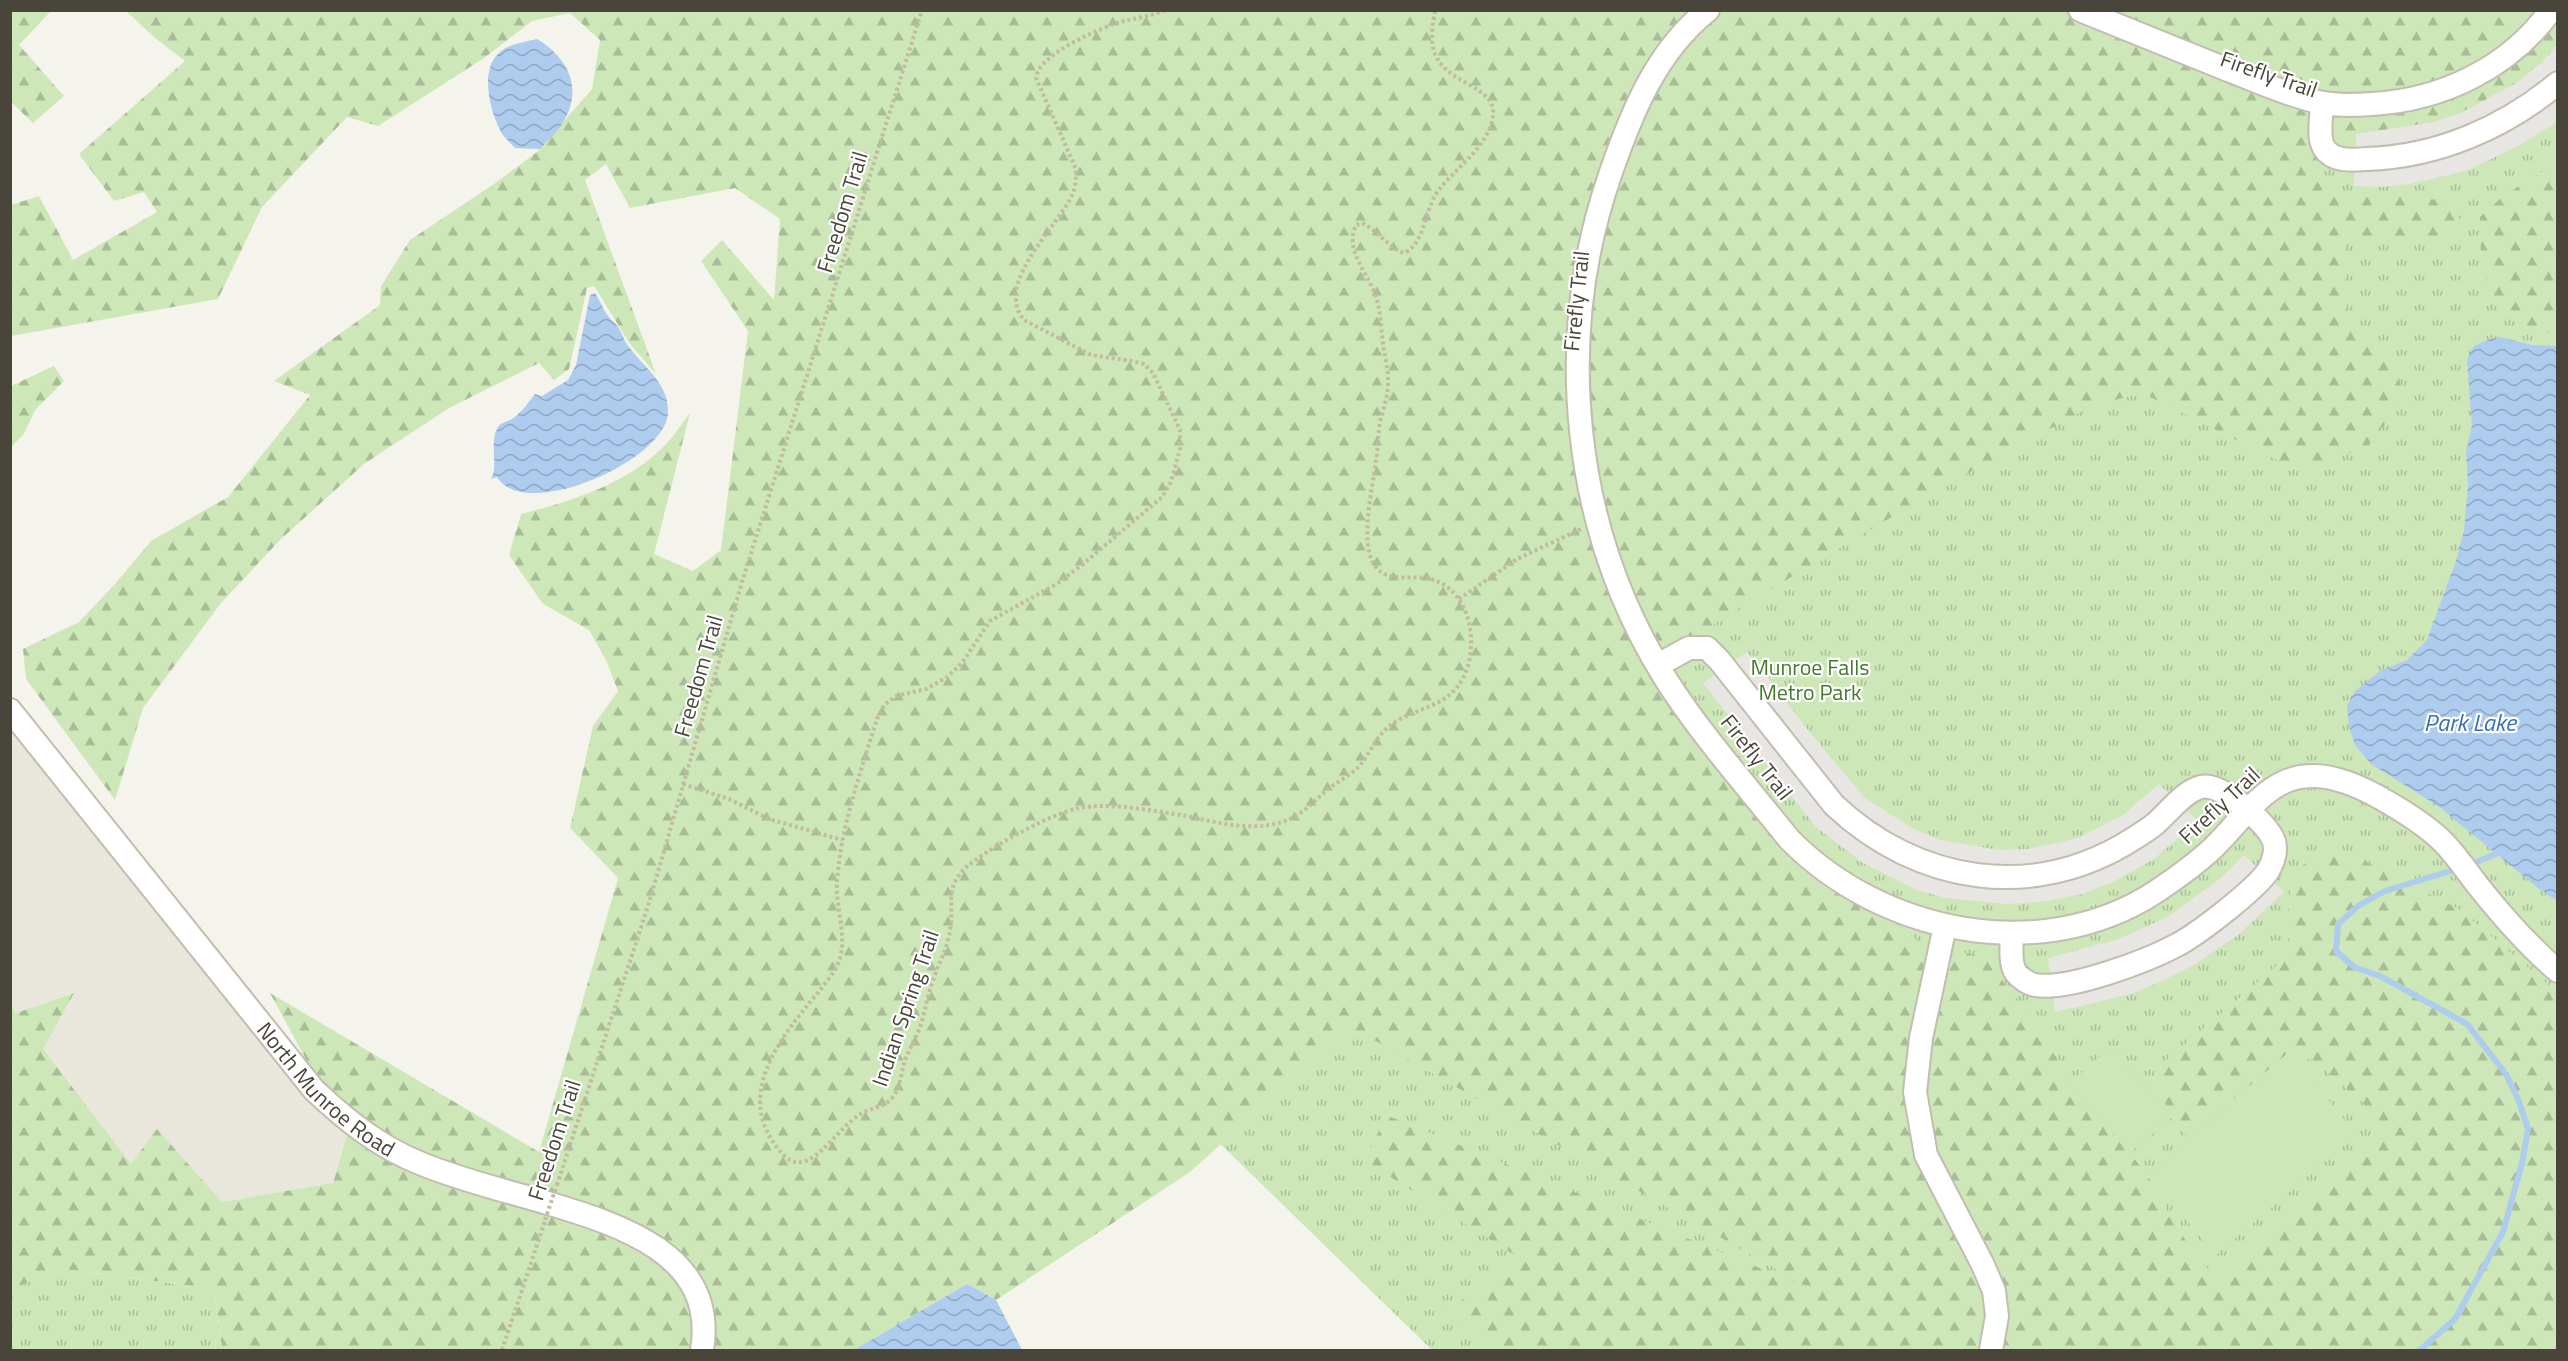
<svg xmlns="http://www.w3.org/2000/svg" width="2568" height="1361" viewBox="0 0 2568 1361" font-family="'Titillium Web',sans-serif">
	<defs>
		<pattern id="grass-tufts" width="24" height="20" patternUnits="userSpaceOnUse" patternTransform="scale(1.5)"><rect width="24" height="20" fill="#cde7b8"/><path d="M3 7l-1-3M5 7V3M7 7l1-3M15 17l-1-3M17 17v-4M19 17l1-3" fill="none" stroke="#a8bd97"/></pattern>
		<pattern id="forest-firs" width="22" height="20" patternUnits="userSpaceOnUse" patternTransform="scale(1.5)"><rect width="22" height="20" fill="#cde7b8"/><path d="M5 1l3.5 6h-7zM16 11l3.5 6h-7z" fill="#a8bd97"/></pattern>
		<pattern id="water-waves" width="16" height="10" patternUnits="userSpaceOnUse" patternTransform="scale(1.5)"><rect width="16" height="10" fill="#adccee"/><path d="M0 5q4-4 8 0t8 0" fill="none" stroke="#8fa7c2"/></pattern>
	</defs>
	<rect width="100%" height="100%" fill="#f5f4ec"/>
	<path fill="#e9e6db" d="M10,724l337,411 -14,48 -111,19 -65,-72 -26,35 -89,-117 31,-55 -57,20 -6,-8z"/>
	<path fill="url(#grass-tufts)" d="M2557,11v1339h-1125l-704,-685z
		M64,1269l150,20 8,60 -211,1v-61z"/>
	<path fill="url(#forest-firs)" d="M10,11h41l-32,34 45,51 -31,27 -22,-21z
		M126,11h2431v34c-69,73 -142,86 -238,92l-1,25 9,19 20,15 55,-1 51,7 7,18 -10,19 -104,-2 1,77 51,51 4,38 -36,44 -45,17h-36l-143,-71 -50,13 -157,85 -209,125 -68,49 131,174 126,100 77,21 13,25 32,37 32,61 78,91 21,39 31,48 19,16 162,-136 -2,-21 -17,-19 -46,-40 -27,-8 -100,85 -17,-20 -14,-35 5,-19 126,-108v-43l4,-38 16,-14 37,-10 114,58 98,83v358h-1059l-52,-39 75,-52 -156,-98 21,-46 425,174 -460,-262 -161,145 -194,128 -29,-16 -113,66h-672l40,-2 -8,-59 -150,-20 -53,20 -1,-284 6,8 58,-20 -31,56 88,115 26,-35 65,73 111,-19 14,-48 -77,-142 269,159 79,-274 -48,-50 23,-102 25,-35 -11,-29 -18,-32 -46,-26 -34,-49 12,-41c48,-12 103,-29 140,-65 11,-10 20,-24 29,-36l-36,141 39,17 28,-21 27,-219 -47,-70 21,-21 52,60 6,-81 -45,-31 -105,20 -24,-44 -21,16 71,194 -26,-30 -36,-58 -7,2 -18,81 -15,11 -15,-17 -90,45 -85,56 -83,75 -60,64 -78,105 -28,92 -89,-121 -3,-30 56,-27 36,-38 36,-43 77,-44 82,-102 -36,-14 106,-76 1,-19 29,-46 84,-56 43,-32 55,-63 8,-49 -30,-27 -38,8 -48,37 -106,68 -31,-9 -85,90 -44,92 -207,37v-131l28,-9 34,64 84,-48 -13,-20 -30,9 -35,-47 106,-93 -30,-23z
		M2557,162v172l-34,-4 -27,-26 -15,-40 -1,-47 22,-20z
		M54,366l10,15 -29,29 -11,24 -13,13v-61z"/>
	<path fill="#cde7b8" d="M2110,1048l61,70 -41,35 -61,-70z
		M2288,1053l69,81 -141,121 -69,-81z"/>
	<path fill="#e8e6e3" d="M2557,45v75l-6,6 -35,21 -50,24 -57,13 -26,3 -29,-1 2,-52 78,-12 27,-9 55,-30 25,-20z
		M1747,652l64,82 54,64 47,30 28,12 59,10 28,-1 35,-7 18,-5 44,-23 35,-30 39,37 -44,38 -39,22 -33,13 -34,7 -41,3 -61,-6 -30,-8 -53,-27 -47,-36 -113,-144z
		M2244,855l40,37 -46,43 -46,31 -35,17 -26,11 -76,18 -7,-54 71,-19 50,-23 52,-38z"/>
	<path fill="url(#water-waves)" d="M537,39c32,19 47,51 25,85 -6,9 -15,17 -22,25l-25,-1c-5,-6 -12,-11 -15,-18 -10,-19 -20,-59 -2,-76 9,-10 27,-12 39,-15z
		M595,293c5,7 8,17 14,24 2,4 7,6 9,10 4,6 6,14 11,20 15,21 39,35 39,64 1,49 -144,112 -171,66l-6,2c8,-14 -2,-34 6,-50 3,-7 9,-7 15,-10 9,-6 16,-16 23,-25l7,2 26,-16 8,-15 14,-70z
		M2500,337l32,8 25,1v555l-19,-13 -100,-82 -67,-42 -16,-19 -6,-18 -2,-21 8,-15 25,-20 27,-11 20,-20 30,-82 7,-28 4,-46 -2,-31 6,-28 -5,-65 5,-12 12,-7z
		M967,1284l29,16 26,50h-168z"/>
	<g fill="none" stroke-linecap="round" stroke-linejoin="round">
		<path stroke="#adccee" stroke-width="6" d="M2469,865l27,-11 4,-4
			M2420,1350l35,-31 48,-87 19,-69 6,-34 -9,-28 -13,-27 -39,-50 -87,-48 -26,-9 -18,-16 2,-27 20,-18 27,-15 75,-23"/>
		<defs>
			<g id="minor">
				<path d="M1708,10c-52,41 -77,104 -98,165 -57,165 -38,354 55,503 36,57 82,108 124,161 92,94 251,127 365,54 21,-14 41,-28 59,-45 40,-39 63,-88 129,-67 28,8 82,41 102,62 13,13 23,29 35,44 24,30 49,59 79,84"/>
				<path d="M2080,10c50,20 99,40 148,60 29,11 59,25 90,32 17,4 36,3 54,2 70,-4 137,-36 179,-94"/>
				<path d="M2322,103c0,13 -5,33 2,45 9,14 29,12 42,11 71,-2 138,-31 192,-76"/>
				<path d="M1658,665l31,-17h18l12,12 115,145c84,79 200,97 299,34 8,-5 16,-10 22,-15 13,-11 29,-33 46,-37 20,-5 62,33 71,50 6,10 2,24 -4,34 -13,19 -70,63 -91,74 -30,16 -109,46 -142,40 -6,-1 -15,-7 -19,-12 -7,-10 -4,-29 -4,-40"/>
				<path id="s1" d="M10,710l304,380c33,31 65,57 108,74 39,16 81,26 122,38 73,22 174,51 158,148"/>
				<path d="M1945,926l-24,112 -6,54 11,63 57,110 11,26 3,25 -6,34"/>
			</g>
		</defs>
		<use href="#minor" stroke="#c1bdaf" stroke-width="26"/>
		<path stroke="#c2baa1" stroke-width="4" stroke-dasharray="3 3" stroke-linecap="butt" d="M1165,10c-13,6 -28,8 -41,11 -22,6 -86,33 -88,57l40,91c0,8 0,16 -3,24 -14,33 -80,90 -49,127l67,35 41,6 12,3 9,9 27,57v19l-9,33 -9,15 -80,68 -24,18 -68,38 -28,42 -16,15 -20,11 -30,7 -12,9 -7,14c-16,52 -36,107 -40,162 -2,25 10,52 3,77 -6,18 -22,34 -33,48 -33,40 -68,92 -31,140 8,11 18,21 32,14 20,-11 33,-33 51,-45 12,-8 25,-7 34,-18 8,-10 8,-25 12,-37 5,-12 12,-24 16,-36 4,-13 6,-26 10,-38 5,-16 13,-31 17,-46 10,-35 -10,-53 26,-79 25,-18 74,-46 105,-53 29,-6 78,3 107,8 34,7 73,18 106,2 15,-7 25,-21 38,-30 10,-8 23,-14 31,-24 10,-13 16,-29 30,-39 24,-18 57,-17 72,-47 17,-32 8,-88 -32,-99 -17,-5 -42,5 -55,-12 -18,-21 -3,-80 0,-106 2,-13 2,-26 4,-39 3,-13 8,-25 8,-38 1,-13 -3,-26 -5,-39 -2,-16 -2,-33 -7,-48 -8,-25 -32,-46 -20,-72l6,-2c16,7 25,24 42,30 22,-10 19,-41 34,-62 15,-20 39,-36 50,-59 23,-47 -36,-42 -52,-76 -7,-14 -3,-31 -1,-46
			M1459,599l58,-40 64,-30
			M683,784l46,15 40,20 73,21
			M557,1185l91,-279 94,-324 180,-572
			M502,1350l43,-129"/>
		<use href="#minor" stroke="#fff" stroke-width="22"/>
		<path stroke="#c2baa1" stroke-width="4" stroke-dasharray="3 3" stroke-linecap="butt" d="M545,1220l12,-35"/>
	</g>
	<g text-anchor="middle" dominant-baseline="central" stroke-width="4.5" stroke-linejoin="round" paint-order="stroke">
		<g font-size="22" fill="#4a453a" stroke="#fff">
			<text transform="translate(2269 74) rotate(19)">Firefly Trail</text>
			<text transform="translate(842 212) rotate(-73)">Freedom Trail</text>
			<text transform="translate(1576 301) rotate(-84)">Firefly Trail</text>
			<text transform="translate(698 676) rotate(-74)">Freedom Trail</text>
			<text transform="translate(1757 757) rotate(52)">Firefly Trail</text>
			<text transform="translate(2219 805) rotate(-43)">Firefly Trail</text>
			<text transform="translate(905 1008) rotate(-71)">Indian Spring Trail</text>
			<text stroke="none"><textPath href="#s1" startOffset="495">North Munroe Road</textPath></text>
			<text transform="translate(554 1140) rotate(-72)">Freedom Trail</text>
		</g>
		<g font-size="22" fill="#437a2e" stroke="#fff">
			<text x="1810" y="667">Munroe Falls<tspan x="1810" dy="25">Metro Park</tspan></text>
		</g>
		<g font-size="24" font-style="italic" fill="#3671b3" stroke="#fff">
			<text x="2470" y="722">Park Lake</text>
		</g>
	</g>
	<rect width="2568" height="1361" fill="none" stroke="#4a453a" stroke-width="24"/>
</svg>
